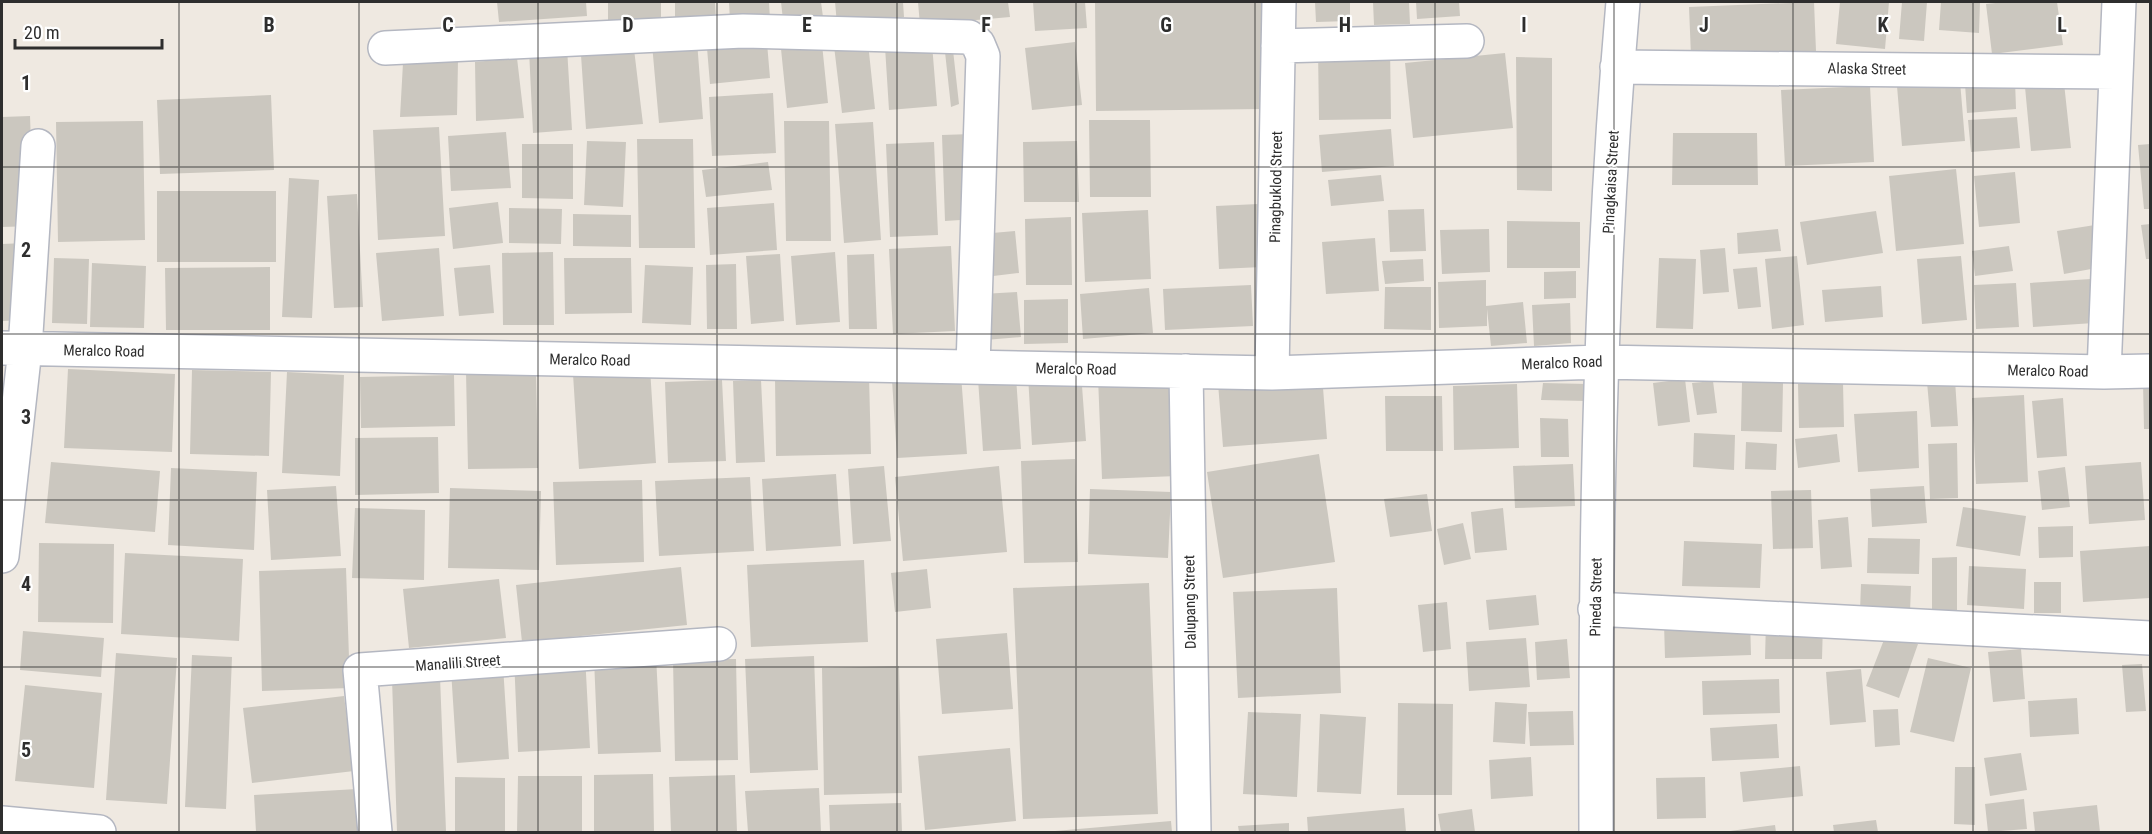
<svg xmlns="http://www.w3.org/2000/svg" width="2152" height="834" viewBox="0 0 2152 834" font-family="'Roboto Condensed',sans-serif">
	<rect width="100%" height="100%" fill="#efe9e1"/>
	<path fill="#cbc7bf" d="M497,2h89l1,14 -88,6z
		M608,2h53v27h-53z
		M675,2h40l1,18 -41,2z
		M729,2h40l1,18 -40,1z
		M781,2h40l2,15 -40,3z
		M835,2h68l1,15 -67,7z
		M918,2h90l2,15 -90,8z
		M1033,2h52l2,26 -52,3z
		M1095,2h167l1,107 -167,2z
		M1315,2h35v19l-34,1z
		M1373,2h36l1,22 -36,1z
		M1416,2h43l1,14 -43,3z
		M1814,2l2,49 -125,5 -2,-49z
		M1840,2h49l-4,47 -49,-5z
		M1902,2h25l-3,39 -25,-2z
		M1941,2h39l-1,31 -40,-3z
		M2005,2h52l6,43 -71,9 -6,-50z
		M697,41l6,78 -44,4 -7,-79z
		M1075,42l7,63 -50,5 -7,-62z
		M767,43l3,35 -60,6 -3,-36z
		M868,43l7,66 -33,4 -8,-67z
		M822,44l6,59 -41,5 -6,-59z
		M932,44l5,62 -48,4 -4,-63z
		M567,48l5,82 -39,3 -4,-83z
		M1390,48l1,71 -72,1 -1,-71z
		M634,49l9,75 -57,5 -5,-74z
		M953,50l6,54 -8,3 -6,-55z
		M1505,53l8,75 -100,10 -8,-75z
		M1516,57l36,1v133l-35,-1z
		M517,58l7,60 -48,3 -1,-59z
		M458,60l-1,55 -57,2 3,-54z
		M2015,80l1,29 -49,4 -2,-29z
		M1960,81l5,60 -63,5 -5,-60z
		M2064,83l7,65 -40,3 -6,-64z
		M1870,86l4,76 -89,4 -4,-76z
		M773,93l3,60 -64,3 -3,-59z
		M271,95l3,75 -114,4 -3,-74z
		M30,116l4,110 -32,1v-110z
		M2017,117l3,31 -49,4 -3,-32z
		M1089,120h61l1,77h-61z
		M143,121l2,119 -87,2 -2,-120z
		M784,121h45l2,120h-45z
		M873,122l8,118 -37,3 -9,-119z
		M439,127l6,109 -67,4 -5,-110z
		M1391,129l3,37 -72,6 -3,-37z
		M506,132l5,56 -60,3 -3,-55z
		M1673,133h84l1,52h-86z
		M972,134l4,85 -31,2 -3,-86z
		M637,139h56l2,109h-56z
		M587,141l39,1 -3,65 -39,-2z
		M1077,141l2,61h-55l-1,-60z
		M934,142l4,93 -48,2 -4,-93z
		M522,144h51v55l-51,-1z
		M2150,144v65h-6l-6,-64z
		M768,162l4,28 -66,7 -4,-27z
		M1956,169l8,75 -68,7 -7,-75z
		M2015,172l5,51 -41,4 -5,-51z
		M1381,175l3,26 -53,5 -3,-26z
		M289,178l30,2 -7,138 -30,-1z
		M157,191h119v71h-119z
		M357,194l6,113 -29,1 -7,-112z
		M498,202l5,41 -50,6 -4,-41z
		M774,203l3,47 -67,5 -3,-47z
		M1258,204l4,63 -43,2 -3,-63z
		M509,208l53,1 -1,35 -52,-1z
		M1424,209l2,42 -36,1 -2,-42z
		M1148,210l3,69 -66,3 -3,-69z
		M1876,211l7,42 -76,12 -7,-43z
		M573,214l58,1v32l-58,-1z
		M1071,217l1,68h-46l-1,-66z
		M1507,221l73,1v46h-73z
		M2150,224v35h-4l-5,-34z
		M2095,225l7,42 -38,7 -7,-43z
		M1489,229l1,43 -48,2 -2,-44z
		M1778,229l3,22 -43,3 -1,-21z
		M1015,231l4,42 -34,4 -4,-43z
		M1375,238l4,53 -53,3 -4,-52z
		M26,243v77l-24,1v-77z
		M951,246l4,85 -62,3 -4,-85z
		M2009,246l4,25 -38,5 -3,-25z
		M439,248l5,68 -62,5 -6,-68z
		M1725,248l4,44 -26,2 -3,-44z
		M553,252l1,73h-51l-1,-72z
		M835,252l5,70 -44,3 -5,-69z
		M780,254l4,67 -33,3 -5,-68z
		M874,254l3,75h-28l-2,-74z
		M1797,256l7,69 -32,4 -7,-70z
		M1961,256l6,64 -45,4 -5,-65z
		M54,258l35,1 -2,65 -35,-1z
		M564,258h67l1,55 -67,1z
		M1659,258l37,1 -3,70 -37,-1z
		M1423,259l1,22 -39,3 -3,-23z
		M92,263l54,3 -2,62 -54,-1z
		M736,264l1,65h-30l-1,-64z
		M490,265l4,48 -35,3 -5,-48z
		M645,265l48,2 -2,58 -49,-2z
		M270,267v63h-104l-1,-62z
		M1757,267l4,40 -23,2 -5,-40z
		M1576,271v27l-32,1v-27z
		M2091,279l3,44 -61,4 -3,-44z
		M1486,280v26l37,-4 4,41 -36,3 -4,-37v17l-48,2 -1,-46z
		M2016,283l3,44 -43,2 -2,-44z
		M1251,285l2,41 -88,4 -2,-41z
		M1881,286l2,31 -58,5 -3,-32z
		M1385,287h46v43l-47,-1z
		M1149,288l4,45 -70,6 -3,-45z
		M1017,292l4,45 -36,3 -3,-46z
		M1068,299v44l-44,1v-44z
		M1570,303l1,40 -37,3 -2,-41z
		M650,368l6,95 -77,6 -6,-95z
		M68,369l107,5 -3,78 -108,-4z
		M192,370l79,2 -2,84 -79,-2z
		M536,371l2,97 -70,1 -2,-97z
		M287,372l57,3 -4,101 -58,-3z
		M1081,372l5,69 -54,4 -4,-70z
		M1173,373l4,103 -75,3 -4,-102z
		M454,375l1,51 -94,2 -1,-51z
		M961,375l6,79 -70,4 -5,-78z
		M1322,375l5,64 -104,8 -5,-64z
		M869,376l2,78 -95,2 -1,-78z
		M1016,377l5,72 -38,2 -5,-72z
		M1685,379l5,43 -32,4 -5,-43z
		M722,380l4,81 -58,2 -3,-81z
		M761,380l4,82 -29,1 -3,-82z
		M1955,380l3,46 -27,1 -4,-45z
		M1713,381l4,32 -20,2 -5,-32z
		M1742,382l41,1 -1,49 -41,-1z
		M1543,383l45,1 -1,17 -46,-1z
		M1843,383l1,44 -45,1 -1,-44z
		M2143,383h7v46h-6z
		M1517,384l2,64 -65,2 -1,-64z
		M2024,395l4,87 -52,2 -4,-86z
		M1385,396h57l1,55h-57z
		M2063,398l4,58 -30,2 -5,-57z
		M1917,411l2,57 -61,4 -4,-58z
		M1540,418l28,1 1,38h-28z
		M1694,433l41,2 -1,35 -41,-3z
		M1837,434l3,28 -42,6 -3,-29z
		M438,437l1,56 -84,2v-57z
		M1746,442l31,2 -1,26 -31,-1z
		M1957,443l1,55 -28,1 -2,-55z
		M1319,454l16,108 -112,16 -16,-106z
		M1075,459l3,103 -54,1 -3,-102z
		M51,462l109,9 -5,61 -110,-9z
		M2141,462l4,58 -56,4 -4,-58z
		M1573,464l2,42 -60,2 -2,-42z
		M884,466l7,75 -38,3 -5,-75z
		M999,466l8,86 -104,9 -8,-84z
		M2065,467l5,40 -28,3 -4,-39z
		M171,468l86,4 -3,78 -86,-5z
		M836,474l5,72 -75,5 -4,-72z
		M750,477l4,74 -95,5 -4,-75z
		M642,480l2,82 -88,3 -3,-83z
		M336,486l5,70 -70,4 -4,-70z
		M1924,486l3,37 -55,4 -2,-38z
		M450,488l91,3 -2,79 -91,-2z
		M1090,489l81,3 -3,66 -80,-4z
		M1811,490l2,58 -40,1 -2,-58z
		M1427,494l5,37 -42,6 -6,-38z
		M1963,507l63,9 -6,40 -64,-10z
		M355,508l70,2 -1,70 -72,-2z
		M1503,508l4,42 -32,3 -4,-41z
		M1848,517l4,50 -31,2 -3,-49z
		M1463,523l8,36 -27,6 -7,-36z
		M2073,526v31l-34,1 -1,-31z
		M1868,538l52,1 -1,35 -52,-1z
		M1684,541l78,3 -2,44 -78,-2z
		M39,543l75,1 -1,79 -75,-1z
		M2150,546v52l-67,4 -3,-51z
		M125,553l118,6 -4,82 -118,-7z
		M1957,557v53h-25v-52z
		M864,560l4,82 -117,5 -4,-82z
		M1969,566l57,3 -2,40 -57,-4z
		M681,567l6,58 -165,17 -6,-57z
		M346,568l4,120 -88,3 -3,-120z
		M927,569l4,39 -36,4 -4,-39z
		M499,579l7,59 -97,10 -6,-59z
		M2034,582h27v31h-27z
		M1149,583l9,231 -135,5 -10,-231z
		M1861,584l50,2 -1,26 -50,-1z
		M1337,588l4,105 -103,5 -5,-106z
		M1536,595l3,30 -50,5 -3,-30z
		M1447,602l4,47 -28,3 -5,-47z
		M1750,619l1,36 -86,3 -1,-35z
		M1766,621l57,2 -1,36h-57z
		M23,631l81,7 -3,39 -81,-7z
		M1887,632l31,12 -19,54 -33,-12z
		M1007,633l6,76 -71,5 -6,-75z
		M1526,638l4,49 -61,4 -3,-49z
		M1567,639l3,39 -33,2 -2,-38z
		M2021,649l4,50 -32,3 -5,-50z
		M116,653l61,5 -10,146 -61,-4z
		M192,655l40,2 -6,152 -41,-2z
		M585,655l5,93 -72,4 -4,-94z
		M656,656l5,96 -63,2 -4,-95z
		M814,656l4,114 -68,3 -5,-114z
		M1928,658l43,10 -17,74 -44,-10z
		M736,659l2,101 -63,1 -2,-101z
		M2142,664l4,47 -20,1 -4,-47z
		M503,666l6,93 -52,4 -6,-93z
		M899,666l3,127 -78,2 -2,-127z
		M1861,669l5,53 -36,3 -4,-53z
		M440,677l6,154 -49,1 -5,-153z
		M1779,679l1,34 -77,2 -1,-34z
		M25,685l77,8 -8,95 -79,-7z
		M344,696l10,75 -102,12 -9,-75z
		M2077,698l2,36 -49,3 -2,-36z
		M1495,702l32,2 -2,40 -32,-2z
		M1398,703l55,1 -1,91h-55z
		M1898,709l2,36 -25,2 -2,-37z
		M1573,711l1,34 -44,1 -2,-34z
		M1248,712l53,2 -4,83 -54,-3z
		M1320,714l46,3 -5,77 -44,-2z
		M1777,724l2,34 -67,3 -2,-33z
		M1010,748l6,73 -91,9 -7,-74z
		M2021,753l6,37 -37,6 -6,-38z
		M1531,757l2,39 -42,3 -2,-39z
		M1800,766l3,30 -60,6 -3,-30z
		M1955,767h20v58l-21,-1z
		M653,774l1,58h-60v-57z
		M735,775l2,57h-66l-2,-55z
		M518,776h64v56h-65z
		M455,777l50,1v54h-50z
		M1705,777l1,41 -49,1 -1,-41z
		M819,788l2,44h-73l-3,-41z
		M357,789l2,43h-103l-2,-37z
		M2024,799l3,30 -39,3 -3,-28z
		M901,803l1,29h-72l-1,-27z
		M2097,805l3,27h-65l-2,-20z
		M1404,808l2,24h-98l-1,-15z
		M1472,809l3,23h-34l-3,-18z
		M1876,820l2,12h-44l-1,-7z
		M1171,821l1,11h-116l-1,-1z
		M1289,823v9h-50l-1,-6z
		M1775,825l1,7h-46v-1z"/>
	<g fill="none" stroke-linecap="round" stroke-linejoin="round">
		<defs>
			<path id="minor" d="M1278,46l189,-5
				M385,48l358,-17 226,6 9,7 5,12 -10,311
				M1617,67l499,5
				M2,348l1270,25 329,-11 503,10 46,-1
				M1186,371l8,461
				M2104,372l15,-370
				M1272,373l7,-371
				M2,556l23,-207 13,-203
				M1595,609l555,29
				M2,823l97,9
				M375,832l-15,-162 359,-26
				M1596,832c-1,-277 3,-554 27,-830"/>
		</defs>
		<use href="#minor" stroke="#b4b7c1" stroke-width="36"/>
		<use href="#minor" stroke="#fff" stroke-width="33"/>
	</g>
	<path fill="none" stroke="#2e2e2e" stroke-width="1.5" stroke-opacity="0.55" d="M179,2v830M359,2v830M538,2v830M717,2v830M897,2v830M1076,2v830M1255,2v830M1435,2v830M1614,2v830M1793,2v830M1973,2v830M2,167h2148M2,334h2148M2,500h2148M2,667h2148"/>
	<g text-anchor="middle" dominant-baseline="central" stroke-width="4.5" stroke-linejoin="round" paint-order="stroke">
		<g font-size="15" fill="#2e2e2e" stroke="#fff">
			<text transform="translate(1867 69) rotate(1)">Alaska Street</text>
			<text transform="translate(1611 182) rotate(-87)">Pinagkaisa Street</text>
			<text transform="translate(1276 187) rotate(-89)">Pinagbuklod Street</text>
			<text transform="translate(104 351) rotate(1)">Meralco Road</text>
			<text transform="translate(590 360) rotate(1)">Meralco Road</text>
			<text transform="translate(1562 363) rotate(-2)">Meralco Road</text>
			<text transform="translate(1076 369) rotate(1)">Meralco Road</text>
			<text transform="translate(2048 371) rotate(1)">Meralco Road</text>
			<text transform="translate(1596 597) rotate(-89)">Pineda Street</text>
			<text transform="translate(1190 602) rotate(-91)">Dalupang Street</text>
			<text transform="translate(458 663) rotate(-4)">Manalili Street</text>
		</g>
	</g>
	<g font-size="20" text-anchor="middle" font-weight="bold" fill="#2e2e2e" stroke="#fff" stroke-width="4.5" stroke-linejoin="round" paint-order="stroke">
		<text x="269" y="32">B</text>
		<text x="448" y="32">C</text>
		<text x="628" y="32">D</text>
		<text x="807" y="32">E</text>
		<text x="986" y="32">F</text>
		<text x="1166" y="32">G</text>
		<text x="1345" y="32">H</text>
		<text x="1524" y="32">I</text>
		<text x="1704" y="32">J</text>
		<text x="1883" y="32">K</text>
		<text x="2062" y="32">L</text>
		<text x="26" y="90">1</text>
		<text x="26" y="257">2</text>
		<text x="26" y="424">3</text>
		<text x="26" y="591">4</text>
		<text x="26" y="757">5</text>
	</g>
	<rect width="2152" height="834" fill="none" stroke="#2e2e2e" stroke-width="6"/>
	<path d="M15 39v9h147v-9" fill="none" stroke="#2e2e2e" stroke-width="3"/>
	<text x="24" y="39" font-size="18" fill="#2e2e2e" stroke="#ffffff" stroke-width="4.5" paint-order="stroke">20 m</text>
</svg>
